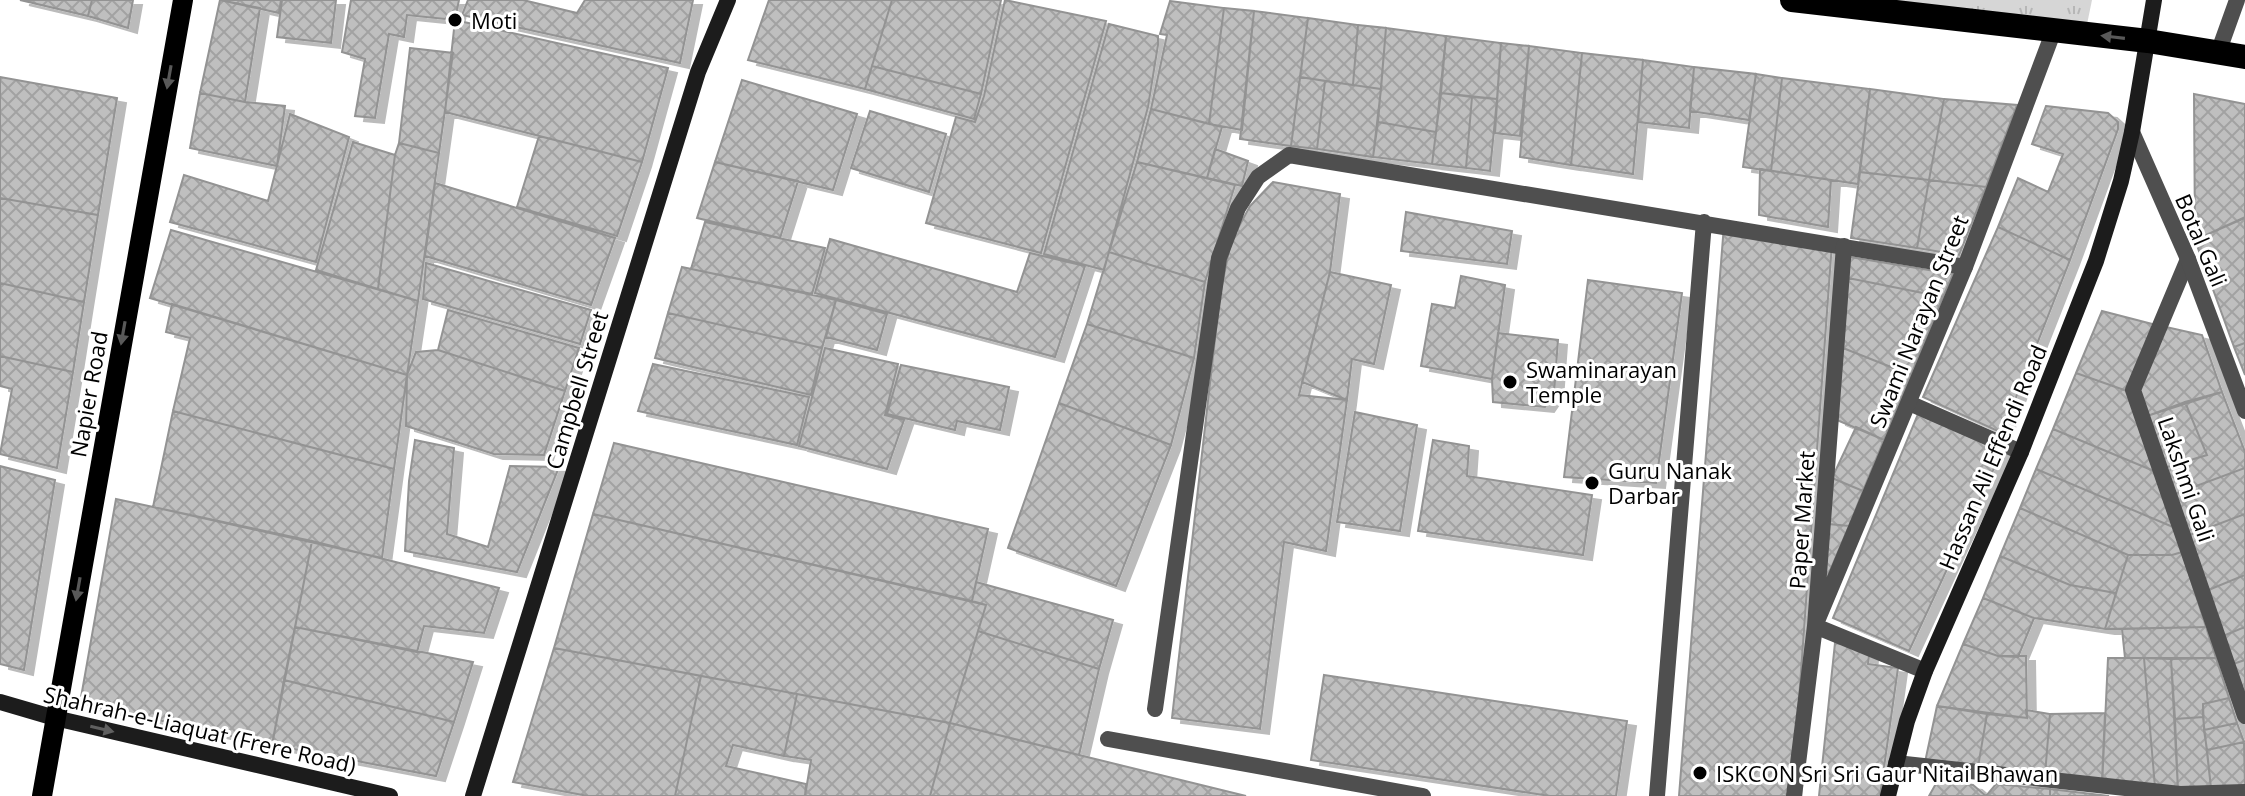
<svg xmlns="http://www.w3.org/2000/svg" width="2245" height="796" viewBox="0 0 2245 796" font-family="'Open Sans',sans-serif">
	<defs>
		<pattern id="grass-tufts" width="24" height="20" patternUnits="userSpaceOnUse" patternTransform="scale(2)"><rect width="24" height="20" fill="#d6d6d6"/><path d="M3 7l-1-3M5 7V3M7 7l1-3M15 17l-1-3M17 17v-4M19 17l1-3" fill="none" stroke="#b6b6b6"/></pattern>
		<pattern id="building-cross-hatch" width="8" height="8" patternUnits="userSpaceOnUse" patternTransform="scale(2)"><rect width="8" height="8" fill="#bfbfbf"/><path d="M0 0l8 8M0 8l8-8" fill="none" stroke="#a2a2a2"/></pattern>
		<filter id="shadow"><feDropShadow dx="9" dy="5" stdDeviation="0" flood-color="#0004"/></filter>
	</defs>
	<rect width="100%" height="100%" fill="#fff"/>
	<path fill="url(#grass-tufts)" d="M1884,0h208l-7,34z"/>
	<path fill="url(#building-cross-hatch)" stroke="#939393" stroke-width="2" filter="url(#shadow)" d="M20,0h72l-4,16z
		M92,0h41l-5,28 -40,-12z
		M220,0h61l-2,13z
		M220,0l40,8 -15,94 -45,-9z
		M282,0h54l-5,43 -54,-6z
		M351,0h108l-4,20 -48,-5 -3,22 -15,-3 -14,84 -20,-2 10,-57 -23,-7z
		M468,0h55l54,13 8,-13h108l-13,63 -218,-48z
		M769,0h123l-27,89 -117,-29z
		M892,0h109l-20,94 -109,-28z
		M1005,0l101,21 -65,232 -115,-30 30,-106 19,5 9,-26z
		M1170,1l54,7 -15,116 -58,-15 16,-74 -7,-1z
		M1224,8l30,3 -12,119 -33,-6z
		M1254,11l54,7 -17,128 -51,-7z
		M1308,18l50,7 -5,60 -53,-8z
		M455,20l213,48 -26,94 -197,-50z
		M1109,24l49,12v9l-10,62 -44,163 -60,-16z
		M1358,25l28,3 -5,61 -28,-4z
		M1386,28l60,8 -10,96 -58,-10z
		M1446,36l55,7 -4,56 -56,-6z
		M1501,43l28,3 -9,90 -25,-3z
		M1529,46l53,7 -11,112 -51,-8z
		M410,48l43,5 -14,100 -40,-10z
		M1582,53l61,7 -10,114 -62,-9z
		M1643,60l51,7 -5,61 -51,-6z
		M872,66l109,28 -7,25 -109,-30z
		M1694,67l62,7 -7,46 -59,-9z
		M1756,74l26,4 -11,93 -28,-4z
		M0,77l117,21 -19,117 -98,-17z
		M1300,77l25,4 -8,68 -26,-3z
		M1782,78l88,11 -12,95 -87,-13z
		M742,80l115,34 -24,76 -118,-28z
		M1325,81l56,8 -8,68 -56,-8z
		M1870,89l74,10 -15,81 -69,-8z
		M200,93l45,9 40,4 -8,60 -87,-18z
		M1441,93l31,4 -6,71 -34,-4z
		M2194,94l51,10v114l-50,22z
		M1472,97l25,2 -7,72 -24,-3z
		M1944,99l73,6 -31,82 -57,-7z
		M2046,106l62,7 10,9v7l-48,131 -72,-33 20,-49 30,14 15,-38 -31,-10z
		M1151,109l71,18 -15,51 -70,-16z
		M870,111l76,23 -17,58 -78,-24z
		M290,114l59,23 -33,125 -146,-40 14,-47 84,26z
		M1378,122l58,10 -4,32 -59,-7z
		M539,136l103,26 -25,74 -100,-29z
		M353,142l42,13 -17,134 -62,-19z
		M399,143l40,10 -21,148 -40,-12 17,-134z
		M1215,149l33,12 -6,25 -35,-8z
		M715,162l83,19 -18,57 -83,-20z
		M1137,162l98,23 -30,97 -96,-30z
		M1760,169l71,11 -3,47 -69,-12z
		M1860,172l69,8 -12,68 -66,-10z
		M1929,180l57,7 -27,68 -42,-7z
		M1273,182l67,12 -10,78 -31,123 48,5 -21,151 -42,-9 -24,187 -88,-11 48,-423 11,-54 19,-35z
		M435,183l180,55 -24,67 -166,-49z
		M0,198l98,17 -14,87 -84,-19z
		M1406,212l106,19 -5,33 -106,-13z
		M2245,217v126l-11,4 -39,-107z
		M705,222l120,26 -13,46 -121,-25z
		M1724,225l108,18 -40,553h-113z
		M1998,227l72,33 -68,173 -79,-36z
		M171,230l247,71 -11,74 -257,-77z
		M830,239l187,53 13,-39 55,13 -30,91 -240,-64z
		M1109,252l96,30 -11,76 -107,-34z
		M1850,257l103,17 -10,23 -95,-19z
		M426,263l165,47 -11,34 -157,-45z
		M682,267l154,33 -14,48 -154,-35z
		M1330,272l61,13 -17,79 -22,-5 -5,41 -45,-18z
		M1461,276l44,9 -13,94 -71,-13 11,-62 23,4z
		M1848,278l95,19 -32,78 -68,-27z
		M1588,280l94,13 -26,190 -92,-6z
		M0,283l84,19 -11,70 -73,-16z
		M836,300l51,14 -10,36 -51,-13z
		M172,304l235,71 -13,94 -221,-58 17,-73 -24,-6z
		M448,310l131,38 -14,43 -127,-41z
		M2102,311l54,14 -29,66 -51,-18z
		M668,313l154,35 -11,47 -156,-37z
		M1087,324l107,34 -23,87 -112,-42z
		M2166,327l36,8 20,57 -75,24 -8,-28z
		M1498,333l60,7 -4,54 -9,13 -52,-5 -1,-23z
		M2245,343v32l-11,-28z
		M825,348l73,16 -13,51 19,5 -17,49 -88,-23z
		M1843,348l68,27 -27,65 -47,-20z
		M438,350l127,41 -21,64 -50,-1 -88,-28 1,-51 9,-23z
		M0,356l73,16 -16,96 -57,-14 12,-65 -12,-3z
		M653,364l156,33 -12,48 -159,-34z
		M901,365l108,22 -9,43 -43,-9 -2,9 -68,-16z
		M2076,373l51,18 27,80 -101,-42z
		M2222,392l23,60v16l-73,27 -8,-27 43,-13 -22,-53z
		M2185,402l22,53 -43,13 -17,-52z
		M1059,403l112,42 -55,141 -108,-38z
		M173,411l221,58 -12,89 -229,-51z
		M1355,412l62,13 -17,106 -63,-9z
		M1918,414l84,37 -93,200 -76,-33z
		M1856,427l28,13 -21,51 -31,-13z
		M2053,429l101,42 19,56 -137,-58z
		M415,440l39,8 -7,86 41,13 22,-81 49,1 -42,105 -112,-21 4,-70z
		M1433,440l36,6 -2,30 125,19 -9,60 -165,-24z
		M614,443l374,86 -16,72 -379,-87z
		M0,466l55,14 -31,190 -24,-6z
		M2245,468v46l-58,22 -15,-41z
		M2036,469l137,58 9,25 -10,3h-44l-108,-47z
		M1832,478l31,13 -14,35 -20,-2z
		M116,499l196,42 -40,204 -192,-42z
		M2020,508l108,47 -12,38 -46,-8 -70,-29z
		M593,514l393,91 -36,118 -396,-75z
		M2245,514v61l-39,16 -19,-55z
		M1829,524l20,2 -25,59z
		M312,541l187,47 -15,45 -60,-7 -7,26 -122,-25z
		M2182,552l24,75 -101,2 23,-74h44z
		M2000,556l70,29 46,8 -11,36 -71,-11 -51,-20z
		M2245,575v52l-22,9 -17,-45z
		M976,582l137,38 -14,49 -121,-38 8,-26 -14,-4z
		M1983,598l51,20 -16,39 -20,-1 -35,-12z
		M295,627l178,35 -19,60 -170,-42z
		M2206,627l10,31h-91l-3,-29z
		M2245,627v33l-12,4 -10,-28z
		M978,631l121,38 -20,86 -129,-32z
		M1835,643l35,5 -2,16 30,4 -18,128h-61z
		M1963,644l35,12h28l1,62 -90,-12z
		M554,648l147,28 -26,120h-87l-75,-14z
		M2108,658h36l11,129h-53z
		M2144,658l27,1 7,131 -23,-3z
		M2216,658l13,40 -26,6v13l-28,2 -4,-60z
		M2245,660v39l-12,-35z
		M1324,675l303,46 -11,75h-66l-239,-36z
		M701,676l96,18 -13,62 -51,-11 -7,21 80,18 -1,12h-130z
		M284,680l170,42 -18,54 -164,-31z
		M797,694l153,29 -20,73h-125l6,-36 -27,-4z
		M2229,698l8,25 -33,7 -1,-26z
		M1937,706l50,8 -9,53 -53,-5z
		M2026,710l24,4 -5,61 -67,-8 9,-53 40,4z
		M2105,713l-3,68 -57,-6 5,-61z
		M2203,717l8,71 -33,2 -3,-71z
		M950,723l129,32 167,41h-316z
		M2237,723l7,19 -37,8 -3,-20z
		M2244,742l1,46h-34l-4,-38z
		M1938,780l35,5 13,11h-57z
		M1996,784l54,5v7h-64z
		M2050,789l59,7h-59z"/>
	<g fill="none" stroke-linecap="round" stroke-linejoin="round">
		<path stroke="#4f4f4f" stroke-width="16" d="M2188,259l-55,131 112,326
			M1909,403l112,49
			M1155,709l64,-451 19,-50 20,-31 31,-22 676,112
			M1108,739l315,57
			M1896,763l284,31 65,-2
			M1657,796l47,-574"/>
		<path stroke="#4f4f4f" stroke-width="16" d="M2218,53l19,-53
			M2132,132l56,127 57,152
			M1925,671l-110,-45 150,-359 89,-237
			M1794,796l21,-170 29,-380"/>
		<path stroke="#1c1c1c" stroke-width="16" d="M0,702l55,16 335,78
			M473,796l225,-724 30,-72
			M1888,796l19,-75 18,-50 96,-219 75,-191 25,-80 11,-49 22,-132"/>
		<path stroke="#000" stroke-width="20" d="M42,796l141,-796"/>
		<path stroke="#000" stroke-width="24" d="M1792,0l356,41 97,16"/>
	</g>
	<defs><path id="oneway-solid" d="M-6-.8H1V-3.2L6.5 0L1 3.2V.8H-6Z" transform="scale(2)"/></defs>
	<g fill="#595959">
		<use href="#oneway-solid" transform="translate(2113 37) rotate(-173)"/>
		<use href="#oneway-solid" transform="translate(169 77) rotate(100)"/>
		<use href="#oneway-solid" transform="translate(123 333) rotate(100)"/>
		<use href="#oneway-solid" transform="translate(78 589) rotate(100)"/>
	</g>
	<use fill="#606060" href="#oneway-solid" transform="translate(102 729) rotate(13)"/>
	<g fill="#000" stroke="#fff" stroke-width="3">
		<circle cx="455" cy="20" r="8"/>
		<circle cx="1510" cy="382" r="8"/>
		<circle cx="1592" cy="483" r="8"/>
		<circle cx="1700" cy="773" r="8"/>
	</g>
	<g text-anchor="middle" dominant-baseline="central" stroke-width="6" stroke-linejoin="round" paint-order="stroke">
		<g font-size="22" fill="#000" stroke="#fff" text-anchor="start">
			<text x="471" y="20">Moti</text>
			<text x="1526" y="369">Swaminarayan<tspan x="1526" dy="25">Temple</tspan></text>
			<text x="1608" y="470">Guru Nanak<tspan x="1608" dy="25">Darbar</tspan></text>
			<text x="1716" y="773">ISKCON Sri Sri Gaur Nitai Bhawan</text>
		</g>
		<g font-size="22" fill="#000" stroke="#fff">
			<text transform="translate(2202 240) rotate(67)">Botal Gali</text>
			<text transform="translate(1918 321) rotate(-68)">Swami Narayan Street</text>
			<text transform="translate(576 390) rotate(-73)">Campbell Street</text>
			<text transform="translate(88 394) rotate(-80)">Napier Road</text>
			<text transform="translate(1992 457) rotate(-67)">Hassan Ali Effendi Road</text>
			<text transform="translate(2187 479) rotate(71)">Lakshmi Gali</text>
			<text transform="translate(1801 520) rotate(-86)">Paper Market</text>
			<text transform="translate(200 729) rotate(13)">Shahrah-e-Liaquat (Frere Road)</text>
		</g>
	</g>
</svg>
